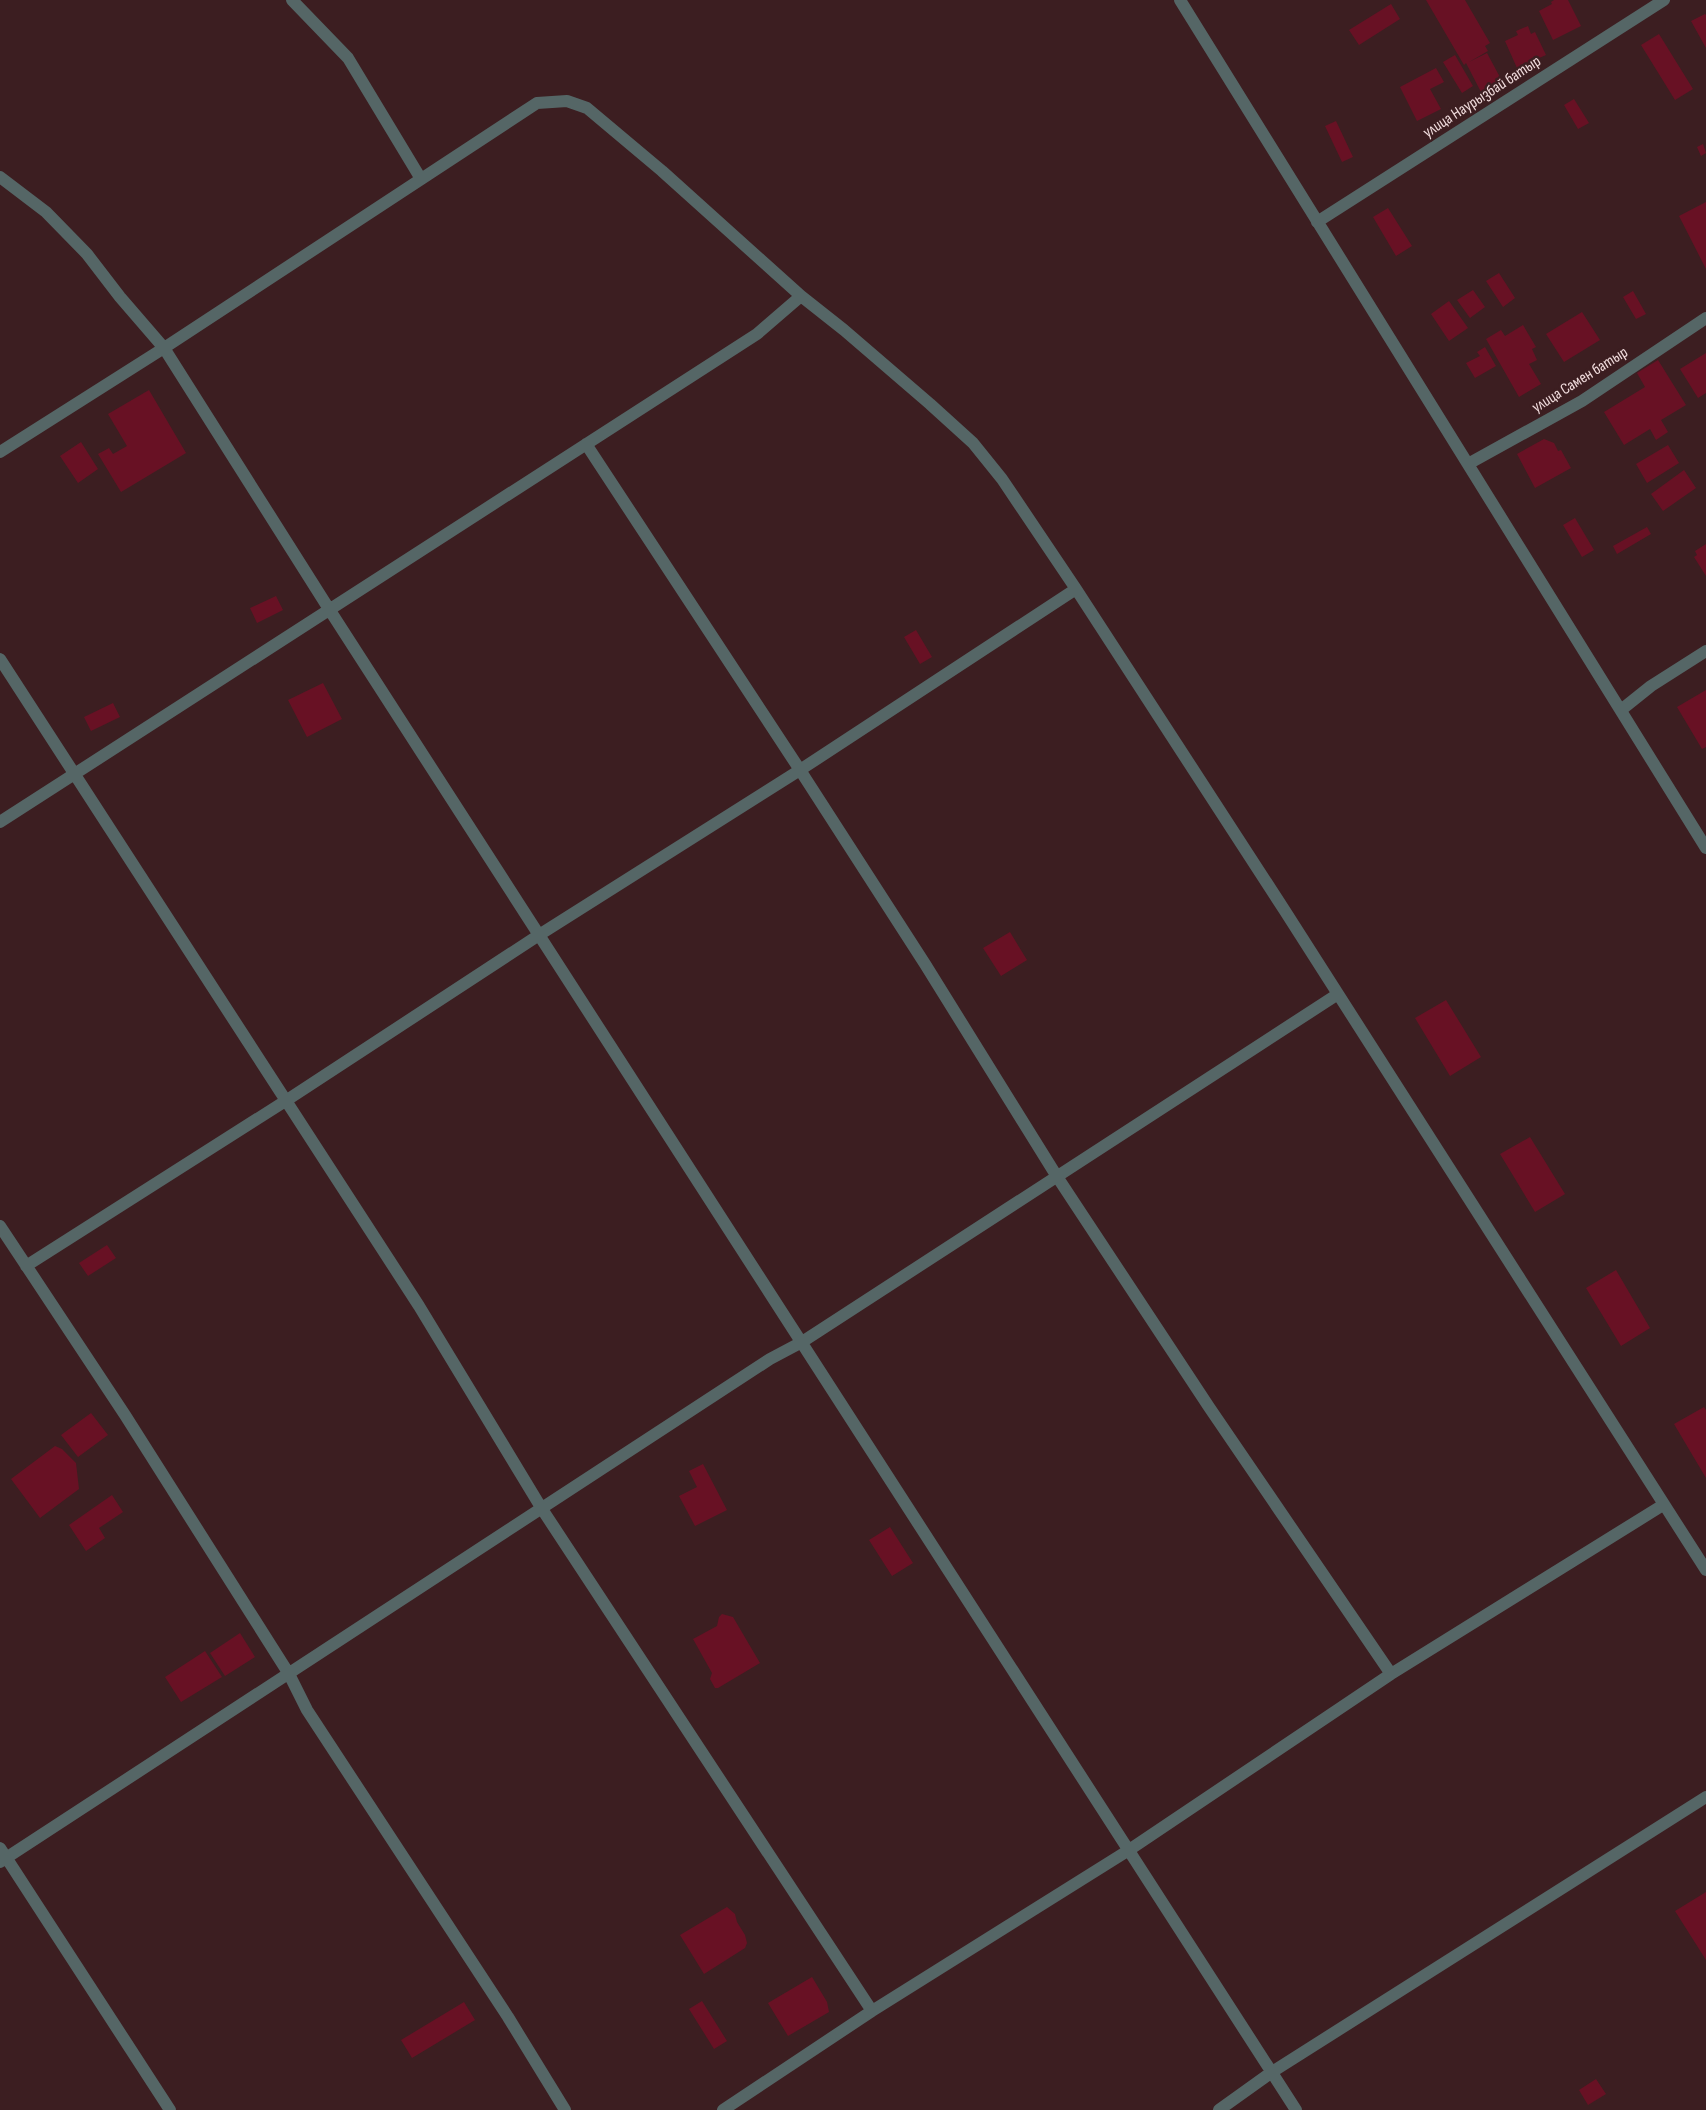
<svg xmlns="http://www.w3.org/2000/svg" width="1706" height="2110" viewBox="0 0 1706 2110" font-family="'Sofia Sans Condensed',sans-serif">
	<rect width="100%" height="100%" fill="#3c1e21"/>
	<path fill="#681124" d="M1426,0h39l25,43 -5,3 3,5 -19,11 18,-9 15,28 -21,11 -15,-29 -2,2z
		M1554,0h14l13,26 -28,14 -14,-29 13,-7 -1,-2z
		M1391,4l9,15 -41,26 -10,-15z
		M1705,14l1,1v33l-15,-27z
		M1528,26l3,8 4,-2 11,23 -29,13 -12,-27 13,-6 -2,-4z
		M1659,34l34,55 -18,11 -34,-55z
		M1455,55l18,31 -11,7 -19,-31z
		M1436,68l8,14 -14,7 11,20 -24,12 -17,-34z
		M1574,99l15,24 -11,6 -14,-24z
		M1336,121l17,36 -11,5 -17,-36z
		M1703,144l3,9 -5,3 -4,-9z
		M1706,202v67l-27,-53z
		M1388,208l24,38 -16,10 -23,-39z
		M1499,273l16,25 -12,9 -17,-26z
		M1473,290l12,17 -15,11 -13,-18z
		M1633,291l13,23 -10,5 -13,-22z
		M1449,301l19,27 -19,13 -18,-27z
		M1582,312l18,28 -36,22 -18,-28z
		M1523,325l13,22 -4,2 5,11 -8,4 12,20 -22,13 -33,-58 15,-9 4,6z
		M1485,347l11,19 -21,12 -9,-15 14,-7 -3,-4z
		M1706,353v40l-8,5 -18,-29z
		M1658,360l28,45 -25,15 7,12 -12,8 -6,-11 -26,16 -20,-33 41,-25 -8,-14z
		M149,390l37,63 -65,39 -23,-38 11,-6 4,6 14,-8 -19,-32z
		M1544,439l10,4 4,8 3,-1 10,18 -36,20 -18,-34z
		M81,442l17,27 -20,14 -18,-27z
		M1668,445l11,18 -32,20 -11,-19z
		M1684,470l12,18 -33,23 -12,-17z
		M1575,518l19,32 -12,7 -19,-32z
		M1647,527l4,7 -34,20 -4,-8z
		M1706,544v32l-12,-19 3,-2 -2,-4z
		M276,596l7,14 -26,13 -7,-15z
		M916,630l16,27 -12,7 -16,-27z
		M323,683l19,36 -35,18 -19,-37z
		M1706,690v57l-4,2 -25,-42z
		M113,703l7,14 -29,14 -7,-14z
		M1010,932l17,28 -26,16 -18,-28z
		M1446,1000l35,57 -31,19 -35,-58z
		M1530,1137l35,57 -30,18 -35,-58z
		M107,1245l9,13 -28,18 -9,-13z
		M1616,1270l34,58 -29,18 -35,-58z
		M1704,1407l2,3v68l-32,-54z
		M91,1413l17,22 -30,22 -17,-22z
		M55,1446l7,3 14,14 3,26 -39,29 -29,-39z
		M703,1464l24,46 -32,16 -16,-30 18,-9 -8,-16z
		M112,1495l11,17 -24,16 6,10 -19,13 -17,-26z
		M890,1527l23,36 -21,13 -23,-36z
		M722,1614l11,3 27,46 -42,25h-3l-5,-9 2,-6 -19,-34 24,-13 2,-9z
		M240,1633l15,24 -30,19 -15,-23z
		M205,1651l17,26 -41,25 -16,-25z
		M1706,1892v68l-31,-49z
		M727,1907l8,7 2,8 8,13 2,8 -2,5 -41,26 -24,-39z
		M812,1977l15,25 2,10 -41,24 -20,-33z
		M702,2001l25,40 -13,8 -25,-40z
		M464,2002l11,18 -63,38 -11,-18z
		M1596,2079l10,15 -18,11 -9,-15z"/>
	<g fill="none" stroke-linecap="round" stroke-linejoin="round">
		<path stroke="#566" stroke-width="12" d="M292,0l56,58 73,121
			M1180,0l526,848
			M0,177l46,35 41,42 33,43 44,51 165,261 967,1501
			M1317,222l347,-222
			M586,444l214,326 125,194 131,211 153,232 182,267
			M0,452l164,-104 373,-245 30,-2 20,7 75,63 139,125 43,34 86,74 43,39 29,36 74,110 209,322 421,659
			M1468,464l114,-63 124,-83
			M0,659l419,647 123,203 330,502
			M1621,710l30,-24 55,-35
			M0,822l757,-488 44,-38
			M0,1226l125,189 164,259 18,36 201,307 57,93
			M26,1266l261,-166 252,-165 261,-165 276,-181
			M0,1848l170,262
			M0,1862l770,-503 32,-17 536,-348
			M723,2110l149,-99 257,-161 262,-176 272,-169
			M1219,2110l53,-38 434,-275"/>
	</g>
	<g text-anchor="middle" dominant-baseline="central" stroke-width="5" stroke-linejoin="round" paint-order="stroke">
		<g font-size="16" fill="#f1dcdd" stroke="#3c1e21">
			<text transform="translate(1482 97) rotate(-33)">улица Наурызбай батыр</text>
			<text transform="translate(1580 380) rotate(-32)">улица Самен батыр</text>
		</g>
	</g>
</svg>
